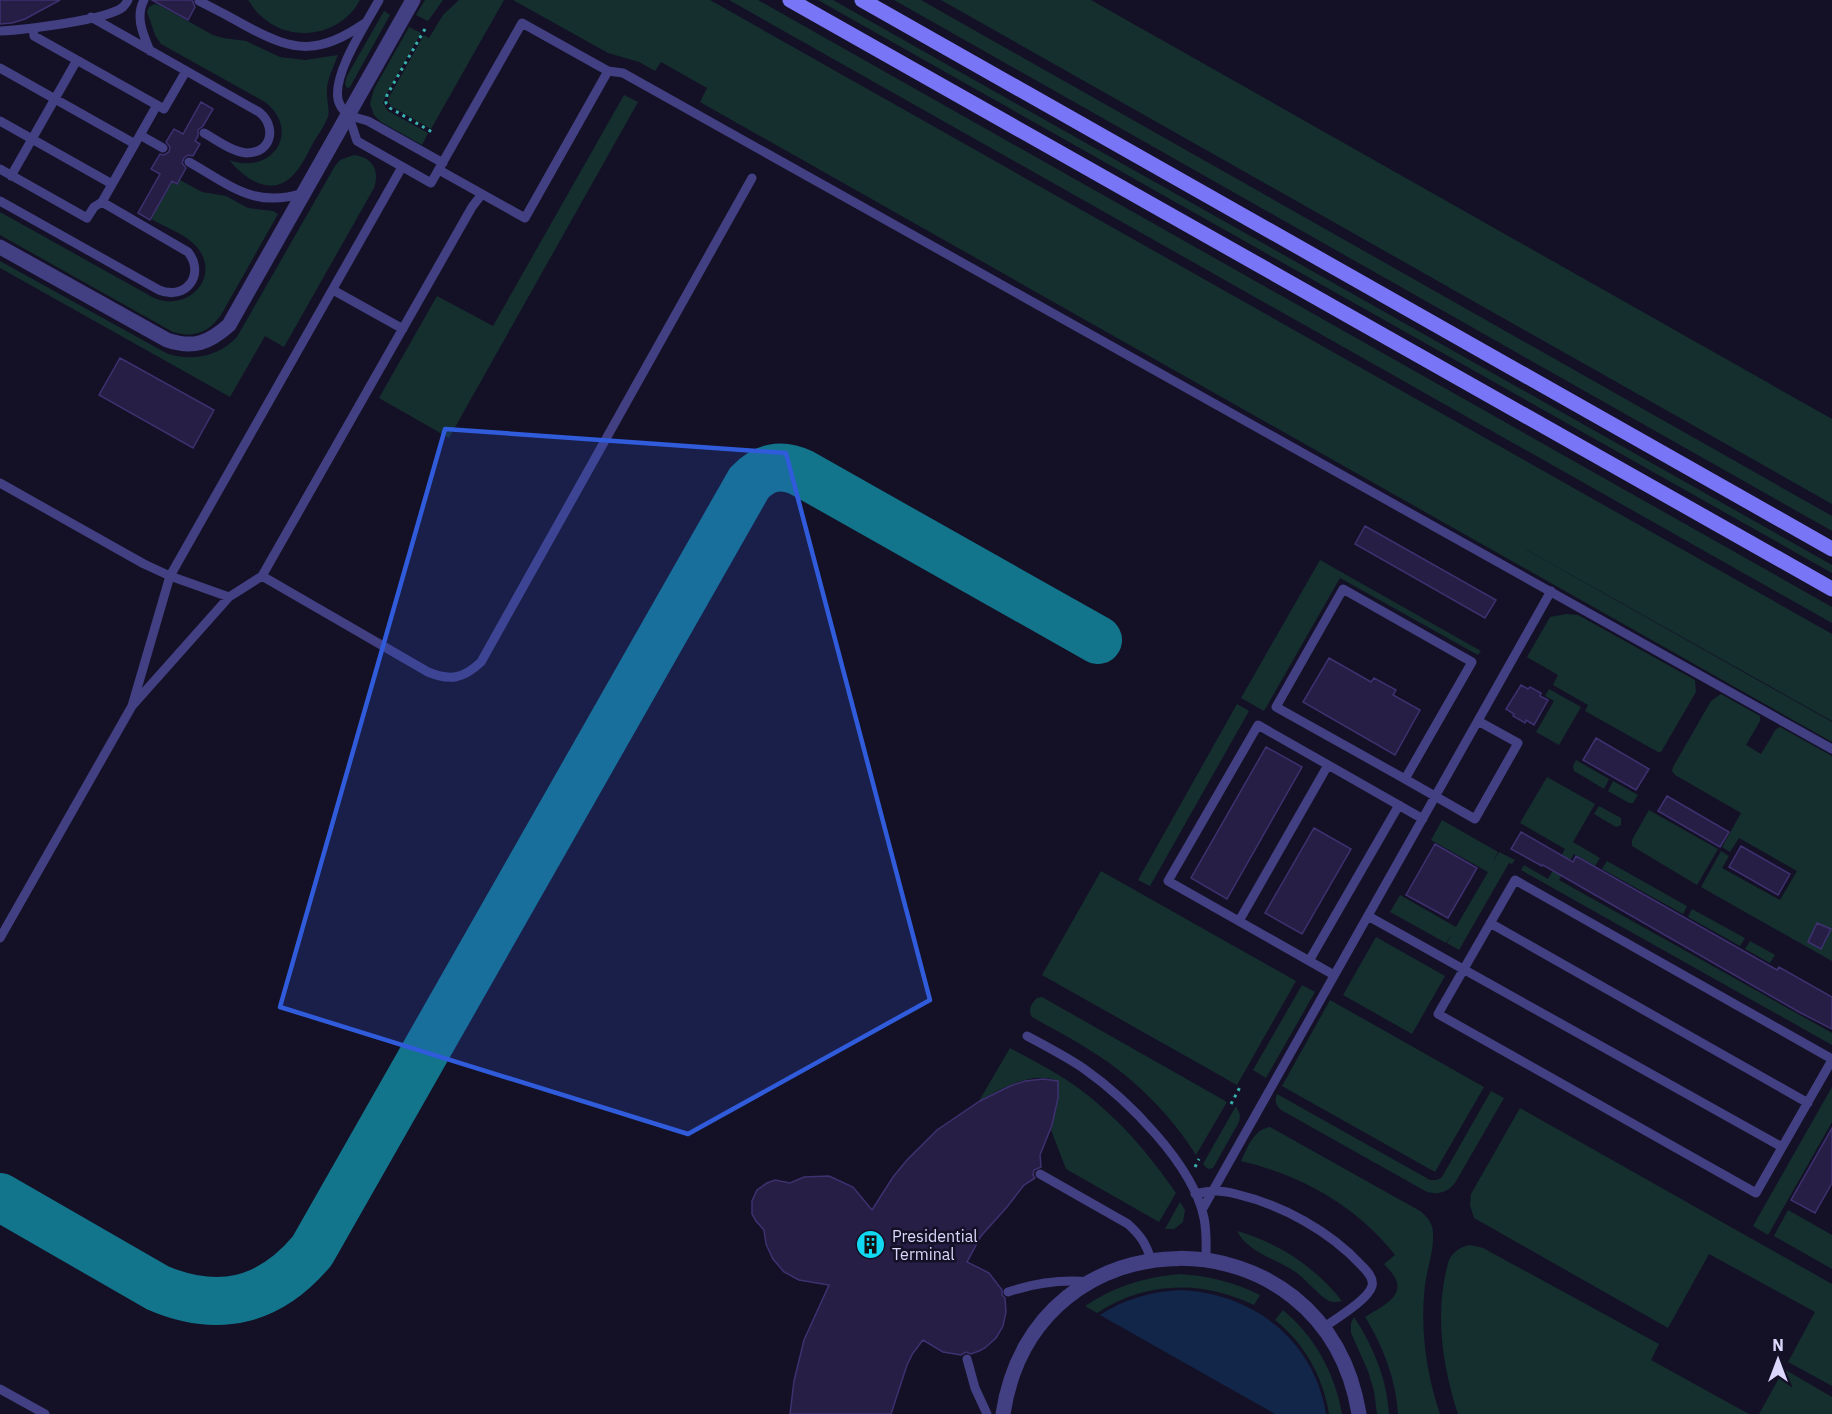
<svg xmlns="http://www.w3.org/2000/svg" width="1832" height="1414" viewBox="0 0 1832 1414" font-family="'IBM Plex Sans',sans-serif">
	<rect width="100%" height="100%" fill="#141126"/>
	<path fill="#142f2e" d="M248,0h112c-19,36 -70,45 -100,15 -5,-4 -8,-10 -12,-15z
		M425,0h18l-15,21 -12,-6z
		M459,0h45l-73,129 -40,-23 -2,-3 -1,-4 36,-64 5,3 14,-23z
		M513,0h197l1122,634v87l-346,-194 346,195v20l-1132,-640 7,-14 -46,-26 -6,9 -16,-9 -31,-9z
		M729,0h29l1074,607v16z
		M818,0h15l999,565v8z
		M894,0h27l911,516v15z
		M941,0h150l741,419v85z
		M155,4l4,1 54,30 10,3 23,3 34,16 25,3 33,-5c-4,12 -10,21 -11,34 -1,9 3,20 1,28 -4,10 -11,19 -16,28 -5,10 -10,20 -17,28 -22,26 -49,7 -66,-13 43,16 73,-29 36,-58l-104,-58 -6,-9 -8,-23 2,-5z
		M384,11l6,4 -40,72 -3,1 -2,-4 2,-8z
		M409,27l12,6 -35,62 -3,8 5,8 40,22 -6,12 -41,-23 -7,-7 -4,-11 4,-15z
		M624,95l14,7 -189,336 -70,-40 58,-102 56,30z
		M354,155c19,2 26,16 20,33l-90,159 -19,-11 -35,61 -230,-129v-7l166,92c25,9 52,4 71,-16l98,-171 5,-6z
		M180,180l22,12 24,4 22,12 25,3 5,3 -57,101c-13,18 -27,23 -48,17l-173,-97v-23l154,86c36,15 68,-23 42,-52 -11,-12 -31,-19 -45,-27l21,-37 5,3z
		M1320,560l161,91 -3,4 -138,-77 -76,133 -23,-13z
		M1566,614l12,1 117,65 1,12 -35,60h-3l-73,-41 3,-6 -35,-20 5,-10 -31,-18 23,-40z
		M1549,689l32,18 -22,38 -23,-13 18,-31 -9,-5z
		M1721,694l39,22v5l-14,24 15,9 15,-25 4,-2 52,29v205l-131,-74 20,-36 8,5 -7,12 58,32 17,-29 -58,-33 -9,14 -8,-5 19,-34 -66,-38 -3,-4 1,-4 38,-66z
		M1237,704l12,7 -99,175 -12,-6z
		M1576,760l33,19 -5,10 -30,-18 -1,-5z
		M1547,777l48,27 -22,38 27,16 -5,8 -21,-12 -15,26 273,153v12l-311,-175 3,-5 24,14 17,-30 -45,-26z
		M1613,781l25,14 -5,8h-4l-21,-12z
		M1599,806l22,12v7l-5,2 -22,-13z
		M1649,810l69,39 -21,36 -65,-39v-6z
		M1442,820l56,32 -6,12 7,-12 16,8 -3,4 -3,-1 -50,87 -12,-7 5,-9 -6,9 -56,-31 10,-17 56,32 32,-55 -57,-32z
		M1607,861l80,45 -4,8 -81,-45z
		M1101,871l195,110 -59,104 -195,-110z
		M1692,909l53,29 -5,8 -52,-29z
		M1376,937l69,39 -33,58 -69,-39z
		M1750,941l25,14 -5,8 -25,-14z
		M1302,985l13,7 -49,86 -13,-8z
		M1042,997l185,105 -31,53c-24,-39 -62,-77 -100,-101 -21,-14 -43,-25 -64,-37 -5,-7 0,-14 5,-19z
		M1330,1000l154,87 -49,85 -153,-86z
		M1010,1048c22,12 44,23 64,37 42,30 73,66 102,108l-17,29 -93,-53 -15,-39 7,-31v-18c-27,-11 -56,8 -79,20z
		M1832,1087v35l-64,113 -15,-9z
		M1491,1091l13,7 -49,85c-7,9 -17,12 -28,9l-146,-82c-5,-4 -7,-10 -4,-16l153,86h7l5,-3z
		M1236,1106l4,9 -1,7 -26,46 -5,1 -5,-5z
		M1520,1108l312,176v102l-44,-24 27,-50 -106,-58 -41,74 -194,-110 -4,-13 1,-11z
		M1270,1127l150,84c8,6 13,13 13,23 1,17 -6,35 -8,51 -5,43 1,88 15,129h-42c-2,-34 -15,-68 -33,-97 12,-8 39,-19 31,-37 -2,-6 -8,-11 -12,-16l11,-9c-38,-49 -94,-80 -154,-94 7,-14 12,-31 29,-34z
		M1180,1202l5,8 -2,12 -9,7h-9z
		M1788,1210l44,25v34l-58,-33z
		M1237,1231c42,12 78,36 105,70 -4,1 -9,2 -13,0 -8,-4 -23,-21 -32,-28 -19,-14 -48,-19 -60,-42z
		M1470,1245l13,3 176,96 -8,16 98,54h-291c-16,-49 -24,-104 -9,-154 5,-9 11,-13 21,-15z
		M1180,1274c29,2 54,8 80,21l-6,10c-52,-25 -108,-24 -157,8l-12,-7c30,-20 60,-29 95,-32z
		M1283,1310c32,27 52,63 59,104h-13c-6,-37 -24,-70 -54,-94z
		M1354,1317c19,29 33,62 35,97h-12l-3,-23 -6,-20 -17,-38v-10z
		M1784,1369l48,28v17h-73z"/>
	<path fill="#122649" d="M1180,1290c73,3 134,50 146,124h-51l-175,-99c25,-17 52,-23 80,-25z"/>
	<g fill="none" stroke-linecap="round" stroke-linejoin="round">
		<path stroke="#12758c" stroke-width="48" d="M0,1197l158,91c61,26 112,13 154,-37l437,-768c15,-16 32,-20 53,-10l296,167"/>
	</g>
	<path fill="#261e45" stroke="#3e3170" stroke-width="1.5" d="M0,0h60l-35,19 -13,4 -12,1z
		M152,0h40l3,7 -7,13z
		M201,102l12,7 -10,17 -5,4v6l-3,5 5,3 -7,12 -5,-1 -4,3 -2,5 4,5 -9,16 -5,-3 -22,39 -12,-7 22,-39 -9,-5 9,-15 4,1 5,-3 1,-5 -4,-5 8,-13 9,5z
		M120,358l94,52 -21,38 -94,-53z
		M1365,526l131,74 -11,18 -130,-74z
		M1329,658l42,24 3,-4 22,12 -3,5 27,15 -25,45 -92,-53z
		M1521,685l7,4 2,-2 11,6 -1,3 8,4 -14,25 -8,-5 -1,3 -12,-7 1,-2 -8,-5z
		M1596,738l53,31 -13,21 -53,-30z
		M1266,747l36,20 -75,132 -36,-21z
		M1667,796l62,36 -9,15 -62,-36z
		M1314,828l37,21 -49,85 -37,-21z
		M1521,832l52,30 3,-6 201,114 2,-3 53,30v32l-33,-17 -256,-147 -1,1 -31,-17z
		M1435,844l42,24 -29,50 -42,-23z
		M1741,846l49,28 -12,21 -49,-28z
		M1817,923l14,6 -10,20 -13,-7z
		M1043,1079l15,2v17l-6,27 -12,30 1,12 -7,3 -1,5 2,3 -11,7 -17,22 -26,29 -14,26 22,11 13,17v5l3,3 1,14 -3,14 -7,12 -11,10 -6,3 -8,3 -5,-2 -5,3 -18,-3 -20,-12 -10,13 -6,12 -16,49h-101l4,-33 10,-41 25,-55 -30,-5 -15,-8 -11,-13 -7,-15 -2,-14 -8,-9 -4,-7v-13l5,-11 10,-7 8,-3 15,3 14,-6 25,-1 24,11 19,23 21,-33 14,-17 30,-30 43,-29 30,-15 15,-5z
		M1832,1128v55l-17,30 -24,-13z"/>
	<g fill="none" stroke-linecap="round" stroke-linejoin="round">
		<path stroke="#37b1ab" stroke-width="3" stroke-dasharray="3 4.5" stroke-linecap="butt" d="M425,29l-38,66 -1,8 4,5 42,24
			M1231,1104l9,-17
			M1195,1167l4,-8"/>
		<path stroke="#423f82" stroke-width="9" d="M144,0c-9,17 -1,34 6,51
			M379,0c-13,24 -46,73 -41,99 1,7 5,10 9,16 5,7 7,18 10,26l74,42 91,-160 86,48 15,2 1209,676
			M199,1c16,8 33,17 49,26 48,26 72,27 117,-4
			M91,17l168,95c18,14 13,41 -12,41 -15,-1 -30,-13 -43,-20
			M33,28l1,8 130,73 22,-38
			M0,31c22,-1 108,-11 123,-24 1,-1 4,-5 5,-7
			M0,68l135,76
			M347,115l21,6 75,42
			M0,121l112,63
			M140,135l23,13
			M189,162c41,23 65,47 114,31
			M402,167l-232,409 -38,130 97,-109 33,-21 210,-369 10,-13
			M0,169l87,49 7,-11 8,-5 55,-97
			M439,170l86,48 83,-147
			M11,176l66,-116
			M0,201l159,89c26,11 47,-15 29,-38l-86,-50
			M333,290l70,39
			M0,483l144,81 26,12 59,21
			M262,576l166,96c22,9 35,7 53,-10l271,-484
			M1343,589l129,73 -67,117 -129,-72z
			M1405,779l70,40 43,-76 -40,-22
			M1368,916l414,231
			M1239,921l89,-156
			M1490,923l318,180
			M0,938l132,-232
			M1309,961l90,-156
			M1334,975l-166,-94 90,-156 165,94
			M1027,1036c19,10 38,20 56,32 44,31 110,96 121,150 3,14 2,28 2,41
			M1832,1059l-317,-179 -77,134 318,179 76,-133
			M1040,1174l88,50c12,11 18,19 23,36
			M1195,1194c16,-4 25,-4 41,0 46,11 94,37 126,72 5,5 12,12 10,20 -4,14 -37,33 -49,42
			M1202,1210l349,-619
			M1008,1292c27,-9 53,-13 82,-10
			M967,1359l8,29 12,26
			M0,1389l45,25"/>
		<path stroke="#423f82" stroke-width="15" d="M0,247l167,93c26,9 42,3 62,-15l184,-325
			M1003,1414c31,-207 322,-208 356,0"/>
		<path stroke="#7975f7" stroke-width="15" d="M790,0l1042,589
			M862,0l970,549"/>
	</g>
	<path fill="#305cdc" fill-opacity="0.2" stroke="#305cdc" stroke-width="4.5" stroke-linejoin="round" d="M445,429l341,24 144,547 -242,134 -408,-127z"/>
	<defs>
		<symbol id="building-disc" viewBox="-11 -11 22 22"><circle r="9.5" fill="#10d9f1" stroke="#141126"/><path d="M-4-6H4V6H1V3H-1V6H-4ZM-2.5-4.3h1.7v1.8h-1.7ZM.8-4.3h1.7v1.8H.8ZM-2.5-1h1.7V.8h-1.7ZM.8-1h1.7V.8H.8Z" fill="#111"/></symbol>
	</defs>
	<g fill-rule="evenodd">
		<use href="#building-disc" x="854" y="1228" width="33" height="33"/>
	</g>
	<g text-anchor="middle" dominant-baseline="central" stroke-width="5" stroke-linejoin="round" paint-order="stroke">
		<g font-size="16" fill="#dcd8fd" stroke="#141126" text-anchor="start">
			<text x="892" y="1236">Presidential<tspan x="892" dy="18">Terminal</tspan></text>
		</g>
	</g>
	<g transform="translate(1778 1360)" stroke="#141126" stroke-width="4.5" paint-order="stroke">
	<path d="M0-4.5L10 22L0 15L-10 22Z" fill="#dcd8fd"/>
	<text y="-9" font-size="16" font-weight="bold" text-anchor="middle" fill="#dcd8fd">N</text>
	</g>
</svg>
